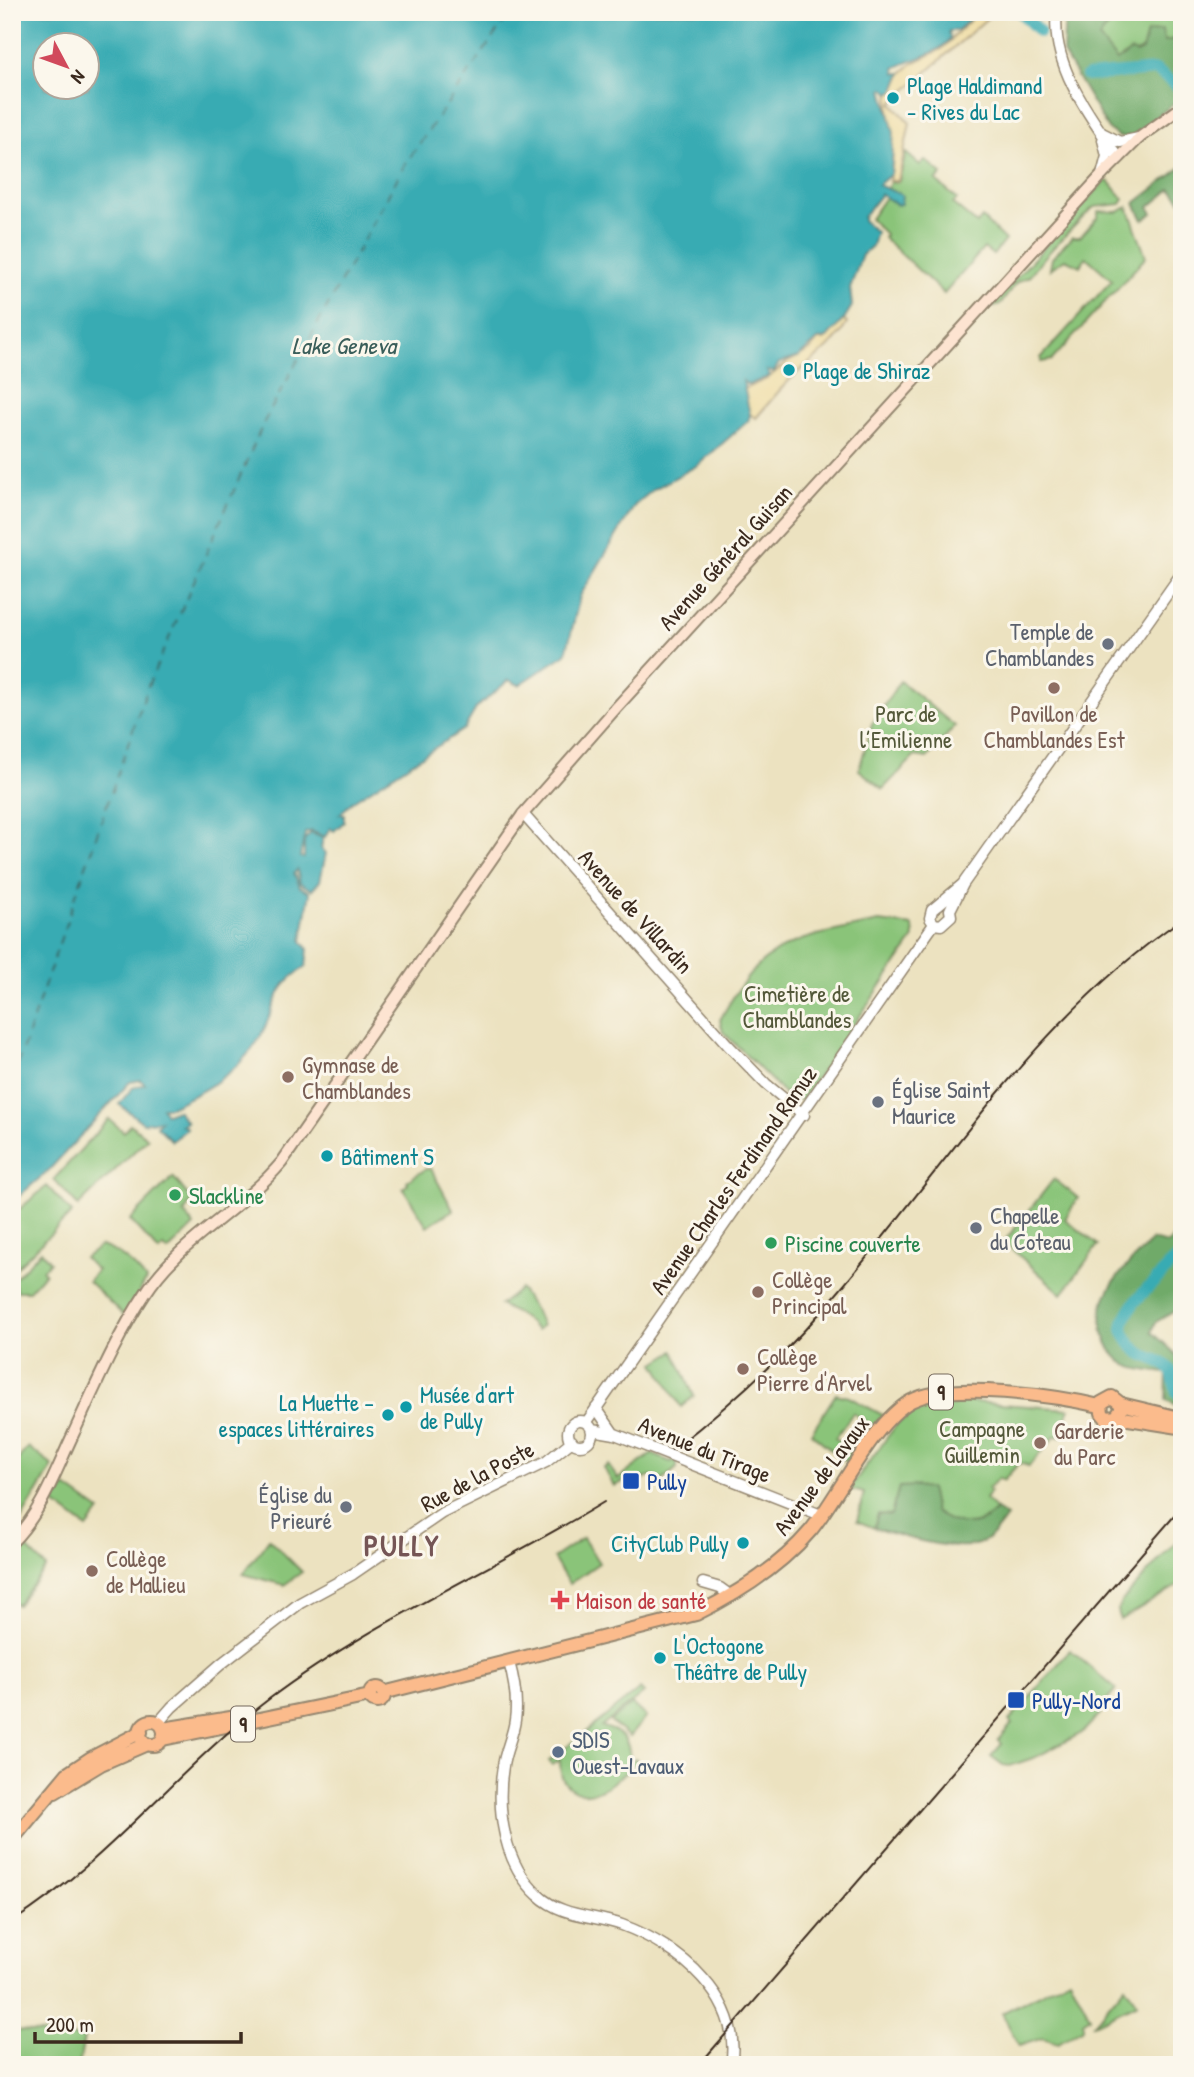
<svg xmlns="http://www.w3.org/2000/svg" width="1194" height="2077" viewBox="0 0 1194 2077" font-family="'Patrick Hand',sans-serif">
	<rect width="100%" height="100%" fill="#fbf7ec"/>
	<filter id="ink" filterUnits="userSpaceOnUse"><feTurbulence type="fractalNoise" baseFrequency=".0143" numOctaves="2"/><feDisplacementMap in="SourceGraphic" scale="14" xChannelSelector="R" yChannelSelector="G"/><feConvolveMatrix kernelMatrix="1 2 1 2 8 2 1 2 1" color-interpolation-filters="sRGB"/></filter>
	<filter id="wash" filterUnits="userSpaceOnUse"><feTurbulence type="fractalNoise" baseFrequency=".00686" numOctaves="4" result="noise"/><feDisplacementMap in="SourceGraphic" scale="28" xChannelSelector="R" yChannelSelector="G"/><feGaussianBlur stdDeviation="1.57" result="paint"/><feColorMatrix in="noise" values="0 0 0 0 0 0 0 0 0 0 0 0 0 0 0 0 0 1.4 0 .05"/><feComposite in="paint" operator="in"/></filter>
	<g filter="url(#wash)">
		<rect width="100%" height="100%" fill="#ece2c0"/>
		<path fill="#8ac479" stroke="#62774c" stroke-width="2" d="M1065,12h117v85l-74,32z
			M906,153l14,12 5,-5 17,14 -6,7 21,18 -4,5 24,20 5,-6 23,22 -12,15 -9,-7 -40,46 -60,-56 1,-4 -15,-15 15,-22 5,-15 9,-1z
			M1105,181l5,1 14,17 -3,5 -27,3c-11,10 -61,60 -64,69l-13,6 -17,23 -6,2 -1,-4z
			M1128,207l18,50 -94,103 -11,2v-4l71,-78 -26,-23 -6,9 -15,-7 -15,10 2,-11 20,-21h8l18,-20v-6l20,1z
			M900,681l55,45 -28,32 -12,-2 -32,33 -24,-19 13,-46z
			M879,922l34,4 1,12 -111,160 -4,2 -10,-2 -66,-66 -3,-12c43,-81 76,-81 159,-98z
			M109,1119l15,13 6,-8 18,14 -70,68 -24,-27z
			M426,1169h5l22,41 -26,16 -24,-38 5,-4 -1,-3z
			M173,1177l19,23 -8,13 10,13 -26,25 -4,-4 -5,5 -29,-32z
			M1054,1179l24,19 -13,21 33,26 -36,49 -58,-52z
			M47,1186l25,27 -60,59v-57z
			M101,1246c16,4 36,21 45,34l-21,37 -37,-36 9,-11 -13,-12z
			M41,1251l9,11 -8,8 3,3 -16,18h-12l-5,-10z
			M520,1289l16,23 6,14 -5,4 -14,-13 -23,-12z
			M674,1351l20,45 -13,11 -26,-44z
			M836,1394l13,3 34,18 -9,12 -21,-14 -18,25 21,16 -7,10 -38,-31z
			M947,1400l122,9 -7,28 -7,-1 -26,30 -10,-3 -16,18 -5,-3 -10,11 2,3 -5,7 11,11c-18,20 -40,17 -61,2l-5,-23 -31,-1 -8,27 -13,-1 -4,14 -17,-7 7,-28 -15,-4 48,-65 21,-15z
			M28,1447l25,19 -34,57 -7,-2v-54z
			M652,1454l19,8 2,-2 4,2v6l-15,13 -8,-5 -11,3 -6,12 -4,-1 -5,-10 -14,6 -10,-18 4,-3 10,14z
			M66,1487l34,24 -13,17 -33,-25z
			M1182,1535v48l-62,37 -2,-10 3,-8z
			M583,1538l16,25 -30,21 -16,-26z
			M269,1539l33,33 -18,13 -41,-11z
			M24,1545l22,22 -29,38 -5,-4v-44z
			M1070,1650l46,39 -16,19 1,5 -19,20 -46,24 -26,9 -7,-1 -12,-9 11,-12 -4,-4 14,-16 -3,-3z
			M640,1689l4,4 -43,34c19,2 31,15 28,35l6,-4 4,4c-19,13 -43,42 -67,27 -11,-7 -12,-17 -12,-29l-8,5 -3,-4z
			M632,1704l14,13 -17,20 -19,-16z
			M1070,1978l20,39 -7,5v6l-25,15 -15,-5 -24,8 -17,-33z
			M1125,1986l12,17 -43,21h-1z
			M14,2030l70,8 -5,27h-67z"/>
		<path fill="#6faa69" stroke="#556a44" stroke-width="2" d="M1065,12h68c-11,8 -25,10 -34,26l18,23 14,-10 5,2 6,-3 5,-17 15,-3 2,11 18,-3v59l-50,39 -13,1 -11,-8 -45,-76z
			M1182,167v35l-11,-13 -22,18 4,6 -10,7 -8,-17z
			M1182,1228v79l-26,15 -4,10 24,22 6,14v40l-16,-8 1,-27c-30,-4 -48,-2 -61,-33 -18,-43 19,-71 46,-100l16,4z
			M917,1486l13,3 5,23c21,15 43,18 61,-2l11,7c-8,10 -16,23 -29,27 -25,8 -79,-8 -104,-16l4,-14 13,1 8,-28z"/>
		<path fill="#eeda9e" stroke="#94825e" stroke-width="2" d="M978,12h16l-102,91 18,20 -12,58h-9c10,-30 -4,-58 1,-88l5,-3 7,-17 11,-10 29,-14z
			M844,319l3,4c-12,23 -31,34 -50,50 -15,13 -28,30 -41,45l-8,-5 -4,-24 23,-10 19,-16 24,-13 8,-10h6z"/>
		<path fill="#39abb3" stroke="#3a6a68" stroke-width="2" fill-rule="evenodd" d="M12,12h966l-21,19h-8l1,8c-15,18 -35,18 -55,29l1,5h6l-7,17 -5,3 -5,-5 -2,1 11,44 -3,41 -13,11 24,10 -1,9 -4,1 -16,-11 -18,23v3l13,12 -4,14 -10,9 -12,33 2,18 -8,13 -17,19 -9,2 -20,17 -19,6 -5,9 -7,-1 3,5 -22,9 -5,-4 7,34 -2,6 -50,44 -44,24 -19,16 -55,91 -14,58 -47,31 -10,-5 -32,27 -13,22 -111,72 -13,13h4v8l-10,9 -4,-3 -5,9 -14,-6 -6,2 -5,24 4,1v-18l7,-7 12,5 -2,10 5,5 -6,28 -8,9 -12,-7 -3,-13 -3,3 6,14 10,5 -8,49 6,8 -2,18c-37,22 -28,42 -49,75 -22,33 -53,49 -87,65h-8l4,7 11,-4 10,12 -6,3 6,3 -15,13 -15,-15 4,-6 -18,3 -24,-19 13,-16 13,-4 -5,-4 -10,2 -81,88 -37,32zM46,46h42v42h-42z"/>
		<g fill="none" stroke-linecap="round" stroke-linejoin="round">
			<path stroke="#39abb3" stroke-width="12" d="M1020,12l20,20
				M1087,76l69,-6 21,16 5,-1
				M1177,1393c-2,-7 -3,-17 -7,-23 -10,-16 -33,-6 -47,-40 1,-28 34,-46 49,-68l4,-2 6,3"/>
			<path stroke="#3a5e5a" stroke-width="2" stroke-dasharray="9 7" stroke-linecap="butt" d="M12,1080l136,-394 116,-264 140,-256 107,-154"/>
		</g>
	</g>
	<g filter="url(#ink)">
		<g fill="none" stroke-linecap="round" stroke-linejoin="round">
			<defs>
				<path id="tertiary" d="M1057,12c-7,52 33,105 62,146
					M1102,133l18,9 19,-4
					M1102,175l5,-19 -4,-16
					M523,814l204,230 39,40 38,31
					M934,924l7,1 10,-9 -1,-6 13,-26 219,-311
					M934,924l-4,-6 2,-8 31,-26
					M596,1408l18,26
					M568 1433a12 12 0 1 1 24 0a12 12 0 1 1-24 0Z
					M586,1423l348,-499
					M592,1430l23,4 206,81
					M703,1583l17,5 11,8
					M509,1662c5,18 9,39 6,58 -2,16 -10,31 -12,46 -7,45 1,98 35,129 23,22 56,20 84,30 57,21 121,73 109,140
					M158,1723l14,-16 49,-43 79,-61 53,-29 89,-61 104,-51 26,-21"/>
				<path id="secondary" d="M12,1542c28,-28 42,-66 58,-101 23,-49 45,-102 75,-147 35,-55 96,-83 137,-132l241,-348 93,-106 486,-533 37,-37 43,-31"/>
				<path id="primary" d="M1121,1404v6l-5,7 -10,1 -4,-5 -1,-10 11,-6 9,7 59,14
					M1116,1417l63,10
					M370 1695a7 7 0 1 1 14 0a7 7 0 1 1-14 0Z
					M383,1693l313,-79c43,-21 84,-47 115,-84 28,-35 63,-109 100,-129 39,-21 146,-5 189,5
					M140 1733a12 12 0 1 1 24 0a12 12 0 1 1-24 0Z
					M163,1729l86,-14
					M163,1739l207,-43
					M55,1792l46,-28 46,-20
					M12,1840l55,-66 24,-16 50,-26"/>
			</defs>
			<use href="#tertiary" stroke="#94866f" stroke-width="13"/>
			<use href="#secondary" stroke="#94866f" stroke-width="14"/>
			<use href="#primary" stroke="#94866f" stroke-width="16"/>
			<use href="#tertiary" stroke="#fff" stroke-width="10"/>
			<use href="#secondary" stroke="#fde4d1" stroke-width="10"/>
			<use href="#primary" stroke="#fbbb8c" stroke-width="12"/>
			<path stroke="#3b2a1e" stroke-width="2" d="M672,1450c53,-41 103,-86 148,-137 120,-136 209,-289 362,-394
				M12,1922c97,-61 166,-154 257,-223 100,-76 227,-131 335,-197
				M699,2065l483,-558"/>
		</g>
	</g>
	<g fill="#0f9aa8" stroke="#fbf7ec" stroke-width="2.5">
		<circle cx="893" cy="98" r="7"/>
		<circle cx="789" cy="370" r="7"/>
		<circle cx="327" cy="1156" r="7"/>
		<circle cx="406" cy="1407" r="7"/>
		<circle cx="388" cy="1415" r="7"/>
		<circle cx="743" cy="1543" r="7"/>
		<circle cx="660" cy="1658" r="7"/>
	</g>
	<g fill="#6b7280" stroke="#fbf7ec" stroke-width="2.5">
		<circle cx="1108" cy="644" r="7"/>
		<circle cx="878" cy="1102" r="7"/>
		<circle cx="976" cy="1228" r="7"/>
		<circle cx="346" cy="1507" r="7"/>
	</g>
	<g fill="#8d6e63" stroke="#fbf7ec" stroke-width="2.5">
		<circle cx="1054" cy="688" r="7"/>
		<circle cx="288" cy="1077" r="7"/>
		<circle cx="758" cy="1292" r="7"/>
		<circle cx="743" cy="1369" r="7"/>
		<circle cx="1040" cy="1443" r="7"/>
		<circle cx="92" cy="1571" r="7"/>
	</g>
	<g fill="#2e9e5b" stroke="#fbf7ec" stroke-width="2.5">
		<circle cx="175" cy="1195" r="7"/>
		<circle cx="771" cy="1243" r="7"/>
	</g>
	<g fill="#1a4fb4" stroke="#fbf7ec" stroke-width="2.5">
		<rect x="622" y="1472" width="18" height="18" rx="3.5"/>
		<rect x="1007" y="1691" width="18" height="18" rx="3.5"/>
	</g>
	<path fill="#e0444e" stroke="#fbf7ec" stroke-width="2.5" d="M556.5 1589.5h7v7h7v7h-7v7h-7v-7h-7v-7h7z"/>
	<circle fill="#5c6f8a" stroke="#fbf7ec" stroke-width="2.5" cx="558" cy="1752" r="7"/>
	<g text-anchor="middle" dominant-baseline="central" stroke-width="6" stroke-linejoin="round" paint-order="stroke">
		<g fill="#fbf7ec" stroke="#75685c" stroke-width="2">
			<rect x="929" y="1374.5" width="24" height="35" rx="5"/>
			<rect x="231" y="1706.5" width="24" height="35" rx="5"/>
		</g>
		<g font-size="21" font-weight="bold" fill="#3b2a1e">
			<text x="941" y="1392">9</text>
			<text x="243" y="1724">9</text>
		</g>
		<g font-size="23" fill="#0d838f" stroke="#fbf7ec" text-anchor="start">
			<text x="907" y="85">Plage Haldimand<tspan x="907" dy="26">- Rives du Lac</tspan></text>
			<text x="803" y="370">Plage de Shiraz</text>
			<text x="341" y="1156">Bâtiment S</text>
			<text x="420" y="1394">Musée d'art<tspan x="420" dy="26">de Pully</tspan></text>
			<text x="374" y="1402" text-anchor="end">La Muette –<tspan x="374" dy="26">espaces littéraires</tspan></text>
			<text x="729" y="1543" text-anchor="end">CityClub Pully</text>
			<text x="674" y="1645">L'Octogone<tspan x="674" dy="26">Théâtre de Pully</tspan></text>
		</g>
		<g font-size="23" fill="#3b2a1e" stroke="#fbf7ec">
			<text transform="translate(725 557) rotate(-48)">Avenue Général Guisan</text>
			<text transform="translate(636 911) rotate(48)">Avenue de Villardin</text>
			<text transform="translate(733 1180) rotate(-55)">Avenue Charles Ferdinand Ramuz</text>
			<text transform="translate(705 1449) rotate(22)">Avenue du Tirage</text>
			<text transform="translate(821 1475) rotate(-53)">Avenue de Lavaux</text>
			<text transform="translate(477 1476) rotate(-28)">Rue de la Poste</text>
		</g>
		<g font-size="23" fill="#5b616d" stroke="#fbf7ec" text-anchor="end">
			<text x="1094" y="631">Temple de<tspan x="1094" dy="26">Chamblandes</tspan></text>
			<text x="892" y="1089" text-anchor="start">Église Saint<tspan x="892" dy="26">Maurice</tspan></text>
			<text x="990" y="1215" text-anchor="start">Chapelle<tspan x="990" dy="26">du Coteau</tspan></text>
			<text x="332" y="1494">Église du<tspan x="332" dy="26">Prieuré</tspan></text>
		</g>
		<g font-size="23" fill="#535839" stroke="#fbf7ec">
			<text x="906" y="713">Parc de<tspan x="906" dy="26">l’Emilienne</tspan></text>
			<text x="797" y="993">Cimetière de<tspan x="797" dy="26">Chamblandes</tspan></text>
			<text x="982" y="1428">Campagne<tspan x="982" dy="26">Guillemin</tspan></text>
		</g>
		<g font-size="23" fill="#785e54" stroke="#fbf7ec" text-anchor="start">
			<text x="1054" y="713" text-anchor="middle">Pavillon de<tspan x="1054" dy="26">Chamblandes Est</tspan></text>
			<text x="302" y="1064">Gymnase de<tspan x="302" dy="26">Chamblandes</tspan></text>
			<text x="772" y="1279">Collège<tspan x="772" dy="26">Principal</tspan></text>
			<text x="757" y="1356">Collège<tspan x="757" dy="26">Pierre d'Arvel</tspan></text>
			<text x="1054" y="1430">Garderie<tspan x="1054" dy="26">du Parc</tspan></text>
			<text x="106" y="1558">Collège<tspan x="106" dy="26">de Mallieu</tspan></text>
		</g>
		<g font-size="23" fill="#27864d" stroke="#fbf7ec" text-anchor="start">
			<text x="189" y="1195">Slackline</text>
			<text x="785" y="1243">Piscine couverte</text>
		</g>
		<g font-size="23" fill="#164399" stroke="#fbf7ec" text-anchor="start">
			<text x="647" y="1481">Pully</text>
			<text x="1032" y="1700">Pully-Nord</text>
		</g>
		<g font-size="23" fill="#be3a42" stroke="#fbf7ec" text-anchor="start">
			<text x="576" y="1600">Maison de santé</text>
		</g>
		<g font-size="23" fill="#4e5e75" stroke="#fbf7ec" text-anchor="start">
			<text x="572" y="1739">SDIS<tspan x="572" dy="26">Ouest-Lavaux</tspan></text>
		</g>
		<g font-size="24" font-style="italic" fill="#3a5e5a" stroke="#fbf7ec">
			<text x="344" y="345">Lake Geneva</text>
		</g>
		<g font-size="30" font-weight="bold" letter-spacing="2" fill="#755555" stroke="#fbf7ec">
			<text x="402" y="1545">PULLY</text>
		</g>
	</g>
	<rect width="1194" height="2077" fill="none" stroke="#fbf7ec" stroke-width="42"/>
	<g transform="translate(66 66) rotate(131)"><circle r="33" fill="#fbf7ec" stroke="#aea59a" stroke-width="2"/>
	<path d="M0-5L12 26L0 18L-12 26Z" fill="#d1495b"/>
	<text y="-10" font-size="19" font-weight="bold" text-anchor="middle" fill="#3b2a1e">N</text>
	</g>
	<path d="M35 2032v10h206v-10" fill="none" stroke="#3b2a1e" stroke-width="3.5"/>
	<text x="46" y="2032" font-size="21" fill="#3b2a1e" stroke="#fbf7ec" stroke-width="5" paint-order="stroke">200 m</text>
</svg>
